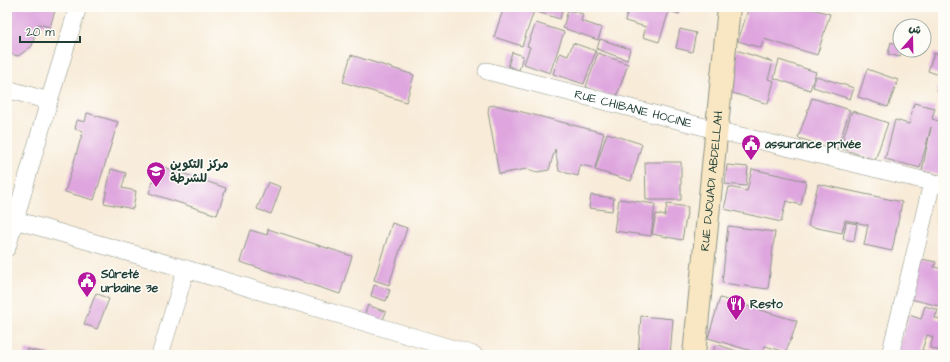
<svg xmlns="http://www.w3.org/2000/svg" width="950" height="362" viewBox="0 0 950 362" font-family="'Architects Daughter','Playpen Sans Arabic',sans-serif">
	<rect width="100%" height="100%" fill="#fdfcf7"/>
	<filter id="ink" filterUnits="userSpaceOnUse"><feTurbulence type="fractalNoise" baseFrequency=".025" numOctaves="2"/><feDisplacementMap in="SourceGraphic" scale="8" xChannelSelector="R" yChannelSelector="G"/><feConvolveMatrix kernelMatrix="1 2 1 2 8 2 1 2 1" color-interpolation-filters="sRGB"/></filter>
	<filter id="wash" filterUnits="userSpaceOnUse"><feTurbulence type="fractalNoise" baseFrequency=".012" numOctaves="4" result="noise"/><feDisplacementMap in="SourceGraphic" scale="16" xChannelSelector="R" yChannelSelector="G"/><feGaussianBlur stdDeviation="0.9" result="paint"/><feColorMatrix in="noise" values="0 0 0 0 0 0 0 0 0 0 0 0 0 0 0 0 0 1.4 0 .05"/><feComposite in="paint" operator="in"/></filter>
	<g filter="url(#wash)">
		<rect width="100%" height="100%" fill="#f8ebd8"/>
		<g id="blocks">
			<path fill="#dea5de" d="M7,7h49l-6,20 -12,-3 -6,22 -14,10 -11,-3z
				M504,7h19l11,4 -12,35 -28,-9z
				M536,7h27l-3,12 -26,-8z
				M614,7h12l-2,6 -11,-3z
				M629,7h52l-2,7 -10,-3 -10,31 -16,-5 3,-10 -21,-6z
				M749,7h57l24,7 -13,41 -53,-16 -3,9 -23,-7z
				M568,10l15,4 -2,7 21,7 -4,12 -35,-12z
				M536,23l28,9 -14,41 -26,-9 6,-17 -3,-1z
				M680,29l16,4 -4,19 -16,-4z
				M600,39l30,10 -3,11 -30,-11z
				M891,42l9,3v5h2l-2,7 -12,-3z
				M573,43l23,8 -12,33 -31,-10 7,-21 8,3z
				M736,50l37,12 -5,17 6,2 -6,23 -45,-14z
				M512,52l11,4 -4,14 -11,-4z
				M598,53l30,11 -12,34 -30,-11z
				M934,53l9,3v6l-4,13 -11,-4z
				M351,55l63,20 -8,27 -63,-20z
				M779,60l37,12 -6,18 -36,-12z
				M867,69l31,11 -10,27 -30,-10z
				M943,73v20l-6,-2z
				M816,76l38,12 -4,11 -37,-12z
				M812,98l38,12 -13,40 -39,-12z
				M914,103l21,5 -3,11 11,3v54l-21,-5 9,-44 -11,41 -35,-9 10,-39 14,4z
				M495,105l109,28 -9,35 -15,-3 -2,11 -19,-5 -4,-22 -6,21 -12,2 -10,-3 -28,5 -11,-62 1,-6z
				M852,111l36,12 -13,37 -35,-12z
				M87,113l31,9 -24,78 -29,-8 18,-61 -8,-2 2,-9 8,2z
				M607,133l35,11 -11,37 -36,-11z
				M645,162h36v38h-35z
				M158,165l68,23 -9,27 -68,-22z
				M727,165l21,2 -2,19 -21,-2z
				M111,169l15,4 -4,15 14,3 -3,18 -29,-6z
				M752,169l54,12 -5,24 -15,-4 -5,21 -57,-13 5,-22 18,4z
				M268,182l13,5 -10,27 -14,-5z
				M818,184l84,18 -10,49 -28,-6 4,-20 -23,-5 -3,13 -34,-7z
				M591,195l23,3 -2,13 -23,-3z
				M619,199l36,5 -4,32 -37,-5z
				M667,204l21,3 -6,33 -30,-6 4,-20 9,2z
				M846,222l11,2 -3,17 -11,-2z
				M392,223l15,5 -18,57 -15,-5z
				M728,226l47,6 -7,57 -46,-6z
				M268,229l84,27 -12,38 -100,-32 10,-32 17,5z
				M917,258l19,4 -2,5 9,2v21l-4,16 -32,-8z
				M374,285l16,5 -4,11 -15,-5z
				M96,293l13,6 -12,30 -13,-5z
				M720,298l77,23 -6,19h-1l-4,12 -21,-6 -3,8 -54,-16z
				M368,305l18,7 -6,16 -18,-7z
				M925,306l13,4 -3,8 8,2v32l-13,-4 3,-11 -6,-2 -5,15 15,5h-40l12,-40 12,4z
				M641,316l32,3 -3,36h-32z
				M716,344l32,11h-36z
				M26,349l24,5v1h-25z"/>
		</g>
	</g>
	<g filter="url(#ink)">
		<use href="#blocks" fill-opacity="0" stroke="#8c9486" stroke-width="1"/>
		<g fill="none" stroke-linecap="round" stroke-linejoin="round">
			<defs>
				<g id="street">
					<path id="s1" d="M487,71l229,59 227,55"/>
					<path d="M7,89l42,12"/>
					<path d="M15,220l171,49 288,86"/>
					<path d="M7,248l42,-147 29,-94"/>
					<path d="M160,355l26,-86"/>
					<path d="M890,355l42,-172"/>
				</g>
				<g id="secondary">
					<path id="s2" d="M694,355l35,-348"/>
				</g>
			</defs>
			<use href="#street" stroke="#8c9486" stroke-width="18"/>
			<use href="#secondary" stroke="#8c9486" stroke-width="24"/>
			<use href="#street" stroke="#fff" stroke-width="17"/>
			<use href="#secondary" stroke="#f9e7c3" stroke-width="22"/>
		</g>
	</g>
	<defs>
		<symbol id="civic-pin" viewBox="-11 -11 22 30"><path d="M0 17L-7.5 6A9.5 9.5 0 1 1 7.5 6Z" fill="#b5179e" stroke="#fdfcf7"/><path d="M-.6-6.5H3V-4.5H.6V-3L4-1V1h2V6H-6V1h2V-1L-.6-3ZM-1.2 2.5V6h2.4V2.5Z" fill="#fff"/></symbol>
		<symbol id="university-pin" viewBox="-11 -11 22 30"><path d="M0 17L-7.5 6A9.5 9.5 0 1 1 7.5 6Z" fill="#b5179e" stroke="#fdfcf7"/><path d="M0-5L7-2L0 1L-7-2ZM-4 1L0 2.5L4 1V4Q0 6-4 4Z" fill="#fff"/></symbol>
		<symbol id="restaurant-pin" viewBox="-11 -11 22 30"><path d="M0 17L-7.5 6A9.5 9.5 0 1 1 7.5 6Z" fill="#b5179e" stroke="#fdfcf7"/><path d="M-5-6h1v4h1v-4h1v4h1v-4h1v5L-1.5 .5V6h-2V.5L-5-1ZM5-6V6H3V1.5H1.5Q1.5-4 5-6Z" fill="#fff"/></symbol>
	</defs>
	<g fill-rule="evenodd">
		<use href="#civic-pin" x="740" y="133" width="22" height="30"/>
		<use href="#university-pin" x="145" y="160" width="22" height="30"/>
		<use href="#civic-pin" x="76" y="270" width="22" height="30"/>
		<use href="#restaurant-pin" x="725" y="293" width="22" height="30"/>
	</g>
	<g text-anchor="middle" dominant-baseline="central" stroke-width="3" stroke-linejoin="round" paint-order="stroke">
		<g font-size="12" fill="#1f3d34" stroke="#fdfcf7">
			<text stroke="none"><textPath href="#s1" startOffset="151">RUE CHIBANE HOCINE</textPath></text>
			<text stroke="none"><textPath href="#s2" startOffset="175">RUE DJOUADI ABDELLAH</textPath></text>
		</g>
		<g font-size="12" font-weight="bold" fill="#1f3d34" stroke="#fdfcf7" text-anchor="start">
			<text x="765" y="144">assurance privée</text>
			<text x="170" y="164">مركز التكوين<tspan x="170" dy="14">للشرطة</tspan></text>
			<text x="101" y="274">Sûreté<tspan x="101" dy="14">urbaine 3e</tspan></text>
			<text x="750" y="304">Resto</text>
		</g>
	</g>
	<rect width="950" height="362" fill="none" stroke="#fdfcf7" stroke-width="24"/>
	<g transform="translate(912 38) rotate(20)"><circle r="19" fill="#fdfcf7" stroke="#a4b0a9"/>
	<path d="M0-3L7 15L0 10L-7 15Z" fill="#b5179e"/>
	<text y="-6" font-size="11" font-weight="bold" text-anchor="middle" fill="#1f3d34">ش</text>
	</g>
	<path d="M20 36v6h60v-6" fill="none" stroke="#1f3d34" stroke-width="2"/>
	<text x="26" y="36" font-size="12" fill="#1f3d34" stroke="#fdfcf7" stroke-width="3" paint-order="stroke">20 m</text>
</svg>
